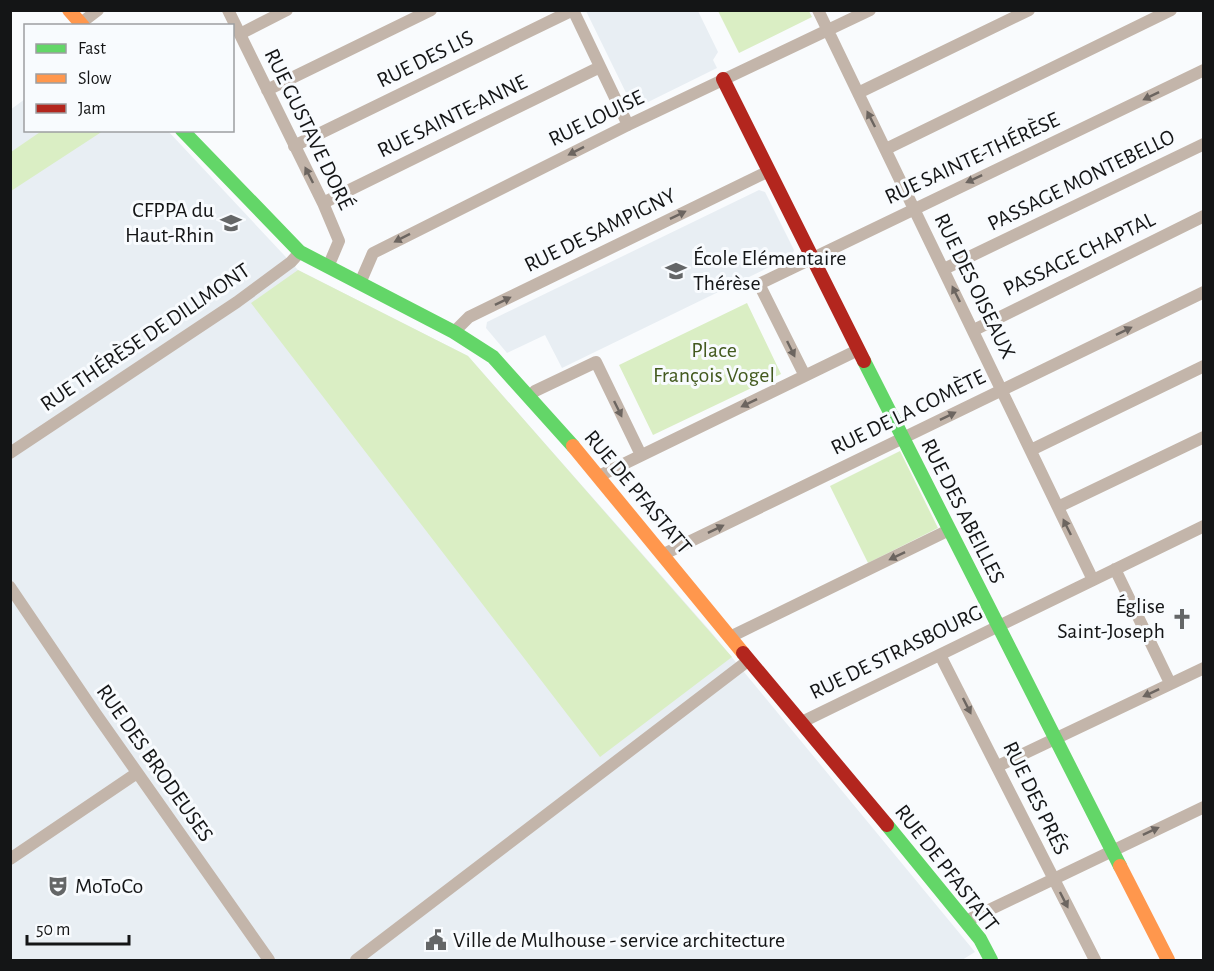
<svg xmlns="http://www.w3.org/2000/svg" width="1214" height="971" viewBox="0 0 1214 971" font-family="'Alegreya Sans',sans-serif">
	<rect width="100%" height="100%" fill="#f9fbfd"/>
	<path fill="#e8eef3" d="M586,11h112l20,41 -5,8 4,8 -79,39 -6,-2z
		M25,99l1,31 142,1 130,139 170,86 243,276 264,320 -13,8h-951l-1,-850z
		M759,190l6,2 29,58 -2,6 -230,112 -17,-33 -38,18 -21,-25 1,-6z"/>
	<path fill="#daeec4" d="M718,11h91l3,6 -73,36z
		M43,130l60,1 -92,60v-39z
		M298,270l170,86 264,301 -132,100 -349,-454z
		M747,303l34,71 -128,61 -34,-70z
		M900,451l38,77 -70,35 -38,-77z"/>
	<g fill="none" stroke-linecap="round" stroke-linejoin="round">
		<path stroke="#c3b5aa" stroke-width="12" d="M228,10l95,193 16,38 -11,26
			M573,10l55,115
			M818,10l275,570
			M81,23l17,-13
			M240,34l47,-24
			M267,90l164,-80
			M858,93l171,-83
			M294,146l279,-136
			M886,149l285,-139
			M323,203l277,-136
			M944,269l260,-125
			M360,283l13,-30 255,-128 242,-115
			M974,330l230,-114
			M454,332l15,-15 300,-146
			M805,376l-46,-92 445,-214
			M529,397l6,-6 61,-29 45,93
			M1031,450l173,-84
			M10,453l227,-151 54,-40 9,-10
			M599,476l259,-126
			M1058,507l146,-70
			M664,554l540,-262
			M1115,569l55,114
			M10,587l86,127 173,246
			M730,637l219,-107
			M940,655l155,305
			M802,722l402,-196
			M998,766l206,-98
			M10,859l127,-86
			M966,921l238,-114
			M356,960l393,-300"/>
		<path stroke="#63d668" stroke-width="14" d="M182,130l118,122 154,80 39,25 80,89
			M864,361l256,505
			M887,825l93,114 11,21"/>
		<path stroke="#ff974d" stroke-width="14" d="M69,10l14,16
			M573,446l170,207
			M1120,866l48,94"/>
		<path stroke="#b3261e" stroke-width="14" d="M723,79l141,282
			M743,653l144,172"/>
	</g>
	<defs><path id="oneway-solid" d="M-6-.8H1V-3.2L6.5 0L1 3.2V.8H-6Z" transform="scale(1.5)"/></defs>
	<g fill="#6c6560">
		<use href="#oneway-solid" transform="translate(1151 96) rotate(154)"/>
		<use href="#oneway-solid" transform="translate(871 119) rotate(-117)"/>
		<use href="#oneway-solid" transform="translate(576 151) rotate(153)"/>
		<use href="#oneway-solid" transform="translate(309 175) rotate(-117)"/>
		<use href="#oneway-solid" transform="translate(974 179) rotate(155)"/>
		<use href="#oneway-solid" transform="translate(678 215) rotate(-26)"/>
		<use href="#oneway-solid" transform="translate(402 238) rotate(153)"/>
		<use href="#oneway-solid" transform="translate(956 294) rotate(-116)"/>
		<use href="#oneway-solid" transform="translate(503 301) rotate(-26)"/>
		<use href="#oneway-solid" transform="translate(1124 331) rotate(-26)"/>
		<use href="#oneway-solid" transform="translate(791 349) rotate(64)"/>
		<use href="#oneway-solid" transform="translate(749 403) rotate(154)"/>
		<use href="#oneway-solid" transform="translate(618 409) rotate(64)"/>
		<use href="#oneway-solid" transform="translate(948 416) rotate(-26)"/>
		<use href="#oneway-solid" transform="translate(1067 527) rotate(-116)"/>
		<use href="#oneway-solid" transform="translate(716 529) rotate(-26)"/>
		<use href="#oneway-solid" transform="translate(897 556) rotate(154)"/>
		<use href="#oneway-solid" transform="translate(1151 693) rotate(155)"/>
		<use href="#oneway-solid" transform="translate(967 706) rotate(63)"/>
		<use href="#oneway-solid" transform="translate(1151 831) rotate(-25)"/>
		<use href="#oneway-solid" transform="translate(1064 900) rotate(63)"/>
	</g>
	<defs>
		<symbol id="university-bare" viewBox="-9 -9 18 18"><path d="M0-5L7-2L0 1L-7-2ZM-4 1L0 2.5L4 1V4Q0 6-4 4Z" fill="#646667" stroke="#f8fbfe" stroke-width="2.5" paint-order="stroke"/></symbol>
		<symbol id="school-bare" viewBox="-9 -9 18 18"><path d="M0-5L7-2L0 1L-7-2ZM-4 1L0 2.5L4 1V4Q0 6-4 4Z" fill="#646667" stroke="#f8fbfe" stroke-width="2.5" paint-order="stroke"/></symbol>
		<symbol id="church-bare" viewBox="-9 -9 18 18"><path d="M-1.2-6h2.4v3.5h3.3v2.4h-3.3V6h-2.4V-.1h-3.3v-2.4h3.3Z" fill="#646667" stroke="#f8fbfe" stroke-width="2.5" paint-order="stroke"/></symbol>
		<symbol id="theatre-bare" viewBox="-9 -9 18 18"><path d="M-5-5.5Q0-4 5-5.5V0Q5 5 0 6Q-5 5-5 0ZM-3.3-2.5H-1v1.5H-3.3ZM1-2.5H3.3v1.5H1ZM-2.8 1Q0 5.5 2.8 1Z" fill="#646667" stroke="#f8fbfe" stroke-width="2.5" paint-order="stroke"/></symbol>
		<symbol id="civic-bare" viewBox="-9 -9 18 18"><path d="M-.6-6.5H3V-4.5H.6V-3L4-1V1h2V6H-6V1h2V-1L-.6-3ZM-1.2 2.5V6h2.4V2.5Z" fill="#646667" stroke="#f8fbfe" stroke-width="2.5" paint-order="stroke"/></symbol>
	</defs>
	<g fill-rule="evenodd">
		<use href="#university-bare" x="216" y="208" width="30" height="30"/>
		<use href="#school-bare" x="661" y="256" width="30" height="30"/>
		<use href="#church-bare" x="1167" y="604" width="30" height="30"/>
		<use href="#theatre-bare" x="43" y="871" width="30" height="30"/>
		<use href="#civic-bare" x="421" y="925" width="30" height="30"/>
	</g>
	<g text-anchor="middle" dominant-baseline="central" stroke-width="6" stroke-linejoin="round" paint-order="stroke">
		<g font-size="22" fill="#141516" stroke="#f8fbfe">
			<text transform="translate(425 59) rotate(-26)">RUE DES LIS</text>
			<text transform="translate(452 116) rotate(-26)">RUE SAINTE-ANNE</text>
			<text transform="translate(596 118) rotate(-26)">RUE LOUISE</text>
			<text transform="translate(309 129) rotate(64)">RUE GUSTAVE DORÉ</text>
			<text transform="translate(972 158) rotate(-25)">RUE SAINTE-THÉRÈSE</text>
			<text transform="translate(1081 180) rotate(-26)">PASSAGE MONTEBELLO</text>
			<text transform="translate(600 230) rotate(-26)">RUE DE SAMPIGNY</text>
			<text transform="translate(1079 254) rotate(-26)">PASSAGE CHAPTAL</text>
			<text transform="translate(975 286) rotate(64)">RUE DES OISEAUX</text>
			<text transform="translate(145 337) rotate(-34)">RUE THÉRÈSE DE DILLMONT</text>
			<text transform="translate(908 412) rotate(-26)">RUE DE LA COMÈTE</text>
			<text transform="translate(638 492) rotate(50)">RUE DE PFASTATT</text>
			<text transform="translate(963 511) rotate(63)">RUE DES ABEILLES</text>
			<text transform="translate(896 652) rotate(-26)">RUE DE STRASBOURG</text>
			<text transform="translate(155 763) rotate(55)">RUE DES BRODEUSES</text>
			<text transform="translate(1036 798) rotate(64)">RUE DES PRÉS</text>
			<text transform="translate(947 868) rotate(52)">RUE DE PFASTATT</text>
		</g>
		<g font-size="22" fill="#141516" stroke="#f8fbfe" text-anchor="start">
			<text x="214" y="210" text-anchor="end">CFPPA du<tspan x="214" dy="25">Haut-Rhin</tspan></text>
			<text x="693" y="258">École Elémentaire<tspan x="693" dy="25">Thérèse</tspan></text>
			<text x="1165" y="606" text-anchor="end">Église<tspan x="1165" dy="25">Saint-Joseph</tspan></text>
			<text x="75" y="886">MoToCo</text>
			<text x="453" y="940">Ville de Mulhouse - service architecture</text>
		</g>
		<g font-size="22" fill="#435a1f" stroke="#f8fbfe">
			<text x="714" y="350">Place<tspan x="714" dy="25">François Vogel</tspan></text>
		</g>
	</g>
	<rect width="1214" height="971" fill="none" stroke="#141516" stroke-width="24"/>
	<rect x="24" y="24" width="210" height="108" fill="#f8fbfe" stroke="#9d9fa1" stroke-width="1.5"/>
	<rect x="36" y="44" width="30" height="9" fill="#63d668" stroke="#9d9fa1" stroke-width="1.5"/>
	<text x="78" y="54" font-size="18" fill="#141516">Fast</text>
	<rect x="36" y="74" width="30" height="9" fill="#ff974d" stroke="#9d9fa1" stroke-width="1.5"/>
	<text x="78" y="84" font-size="18" fill="#141516">Slow</text>
	<rect x="36" y="104" width="30" height="9" fill="#b3261e" stroke="#9d9fa1" stroke-width="1.5"/>
	<text x="78" y="114" font-size="18" fill="#141516">Jam</text>
	<path d="M27 935v9h102v-9" fill="none" stroke="#141516" stroke-width="3"/>
	<text x="36" y="935" font-size="18" fill="#141516" stroke="#f8fbfe" stroke-width="4.5" paint-order="stroke">50 m</text>
</svg>
